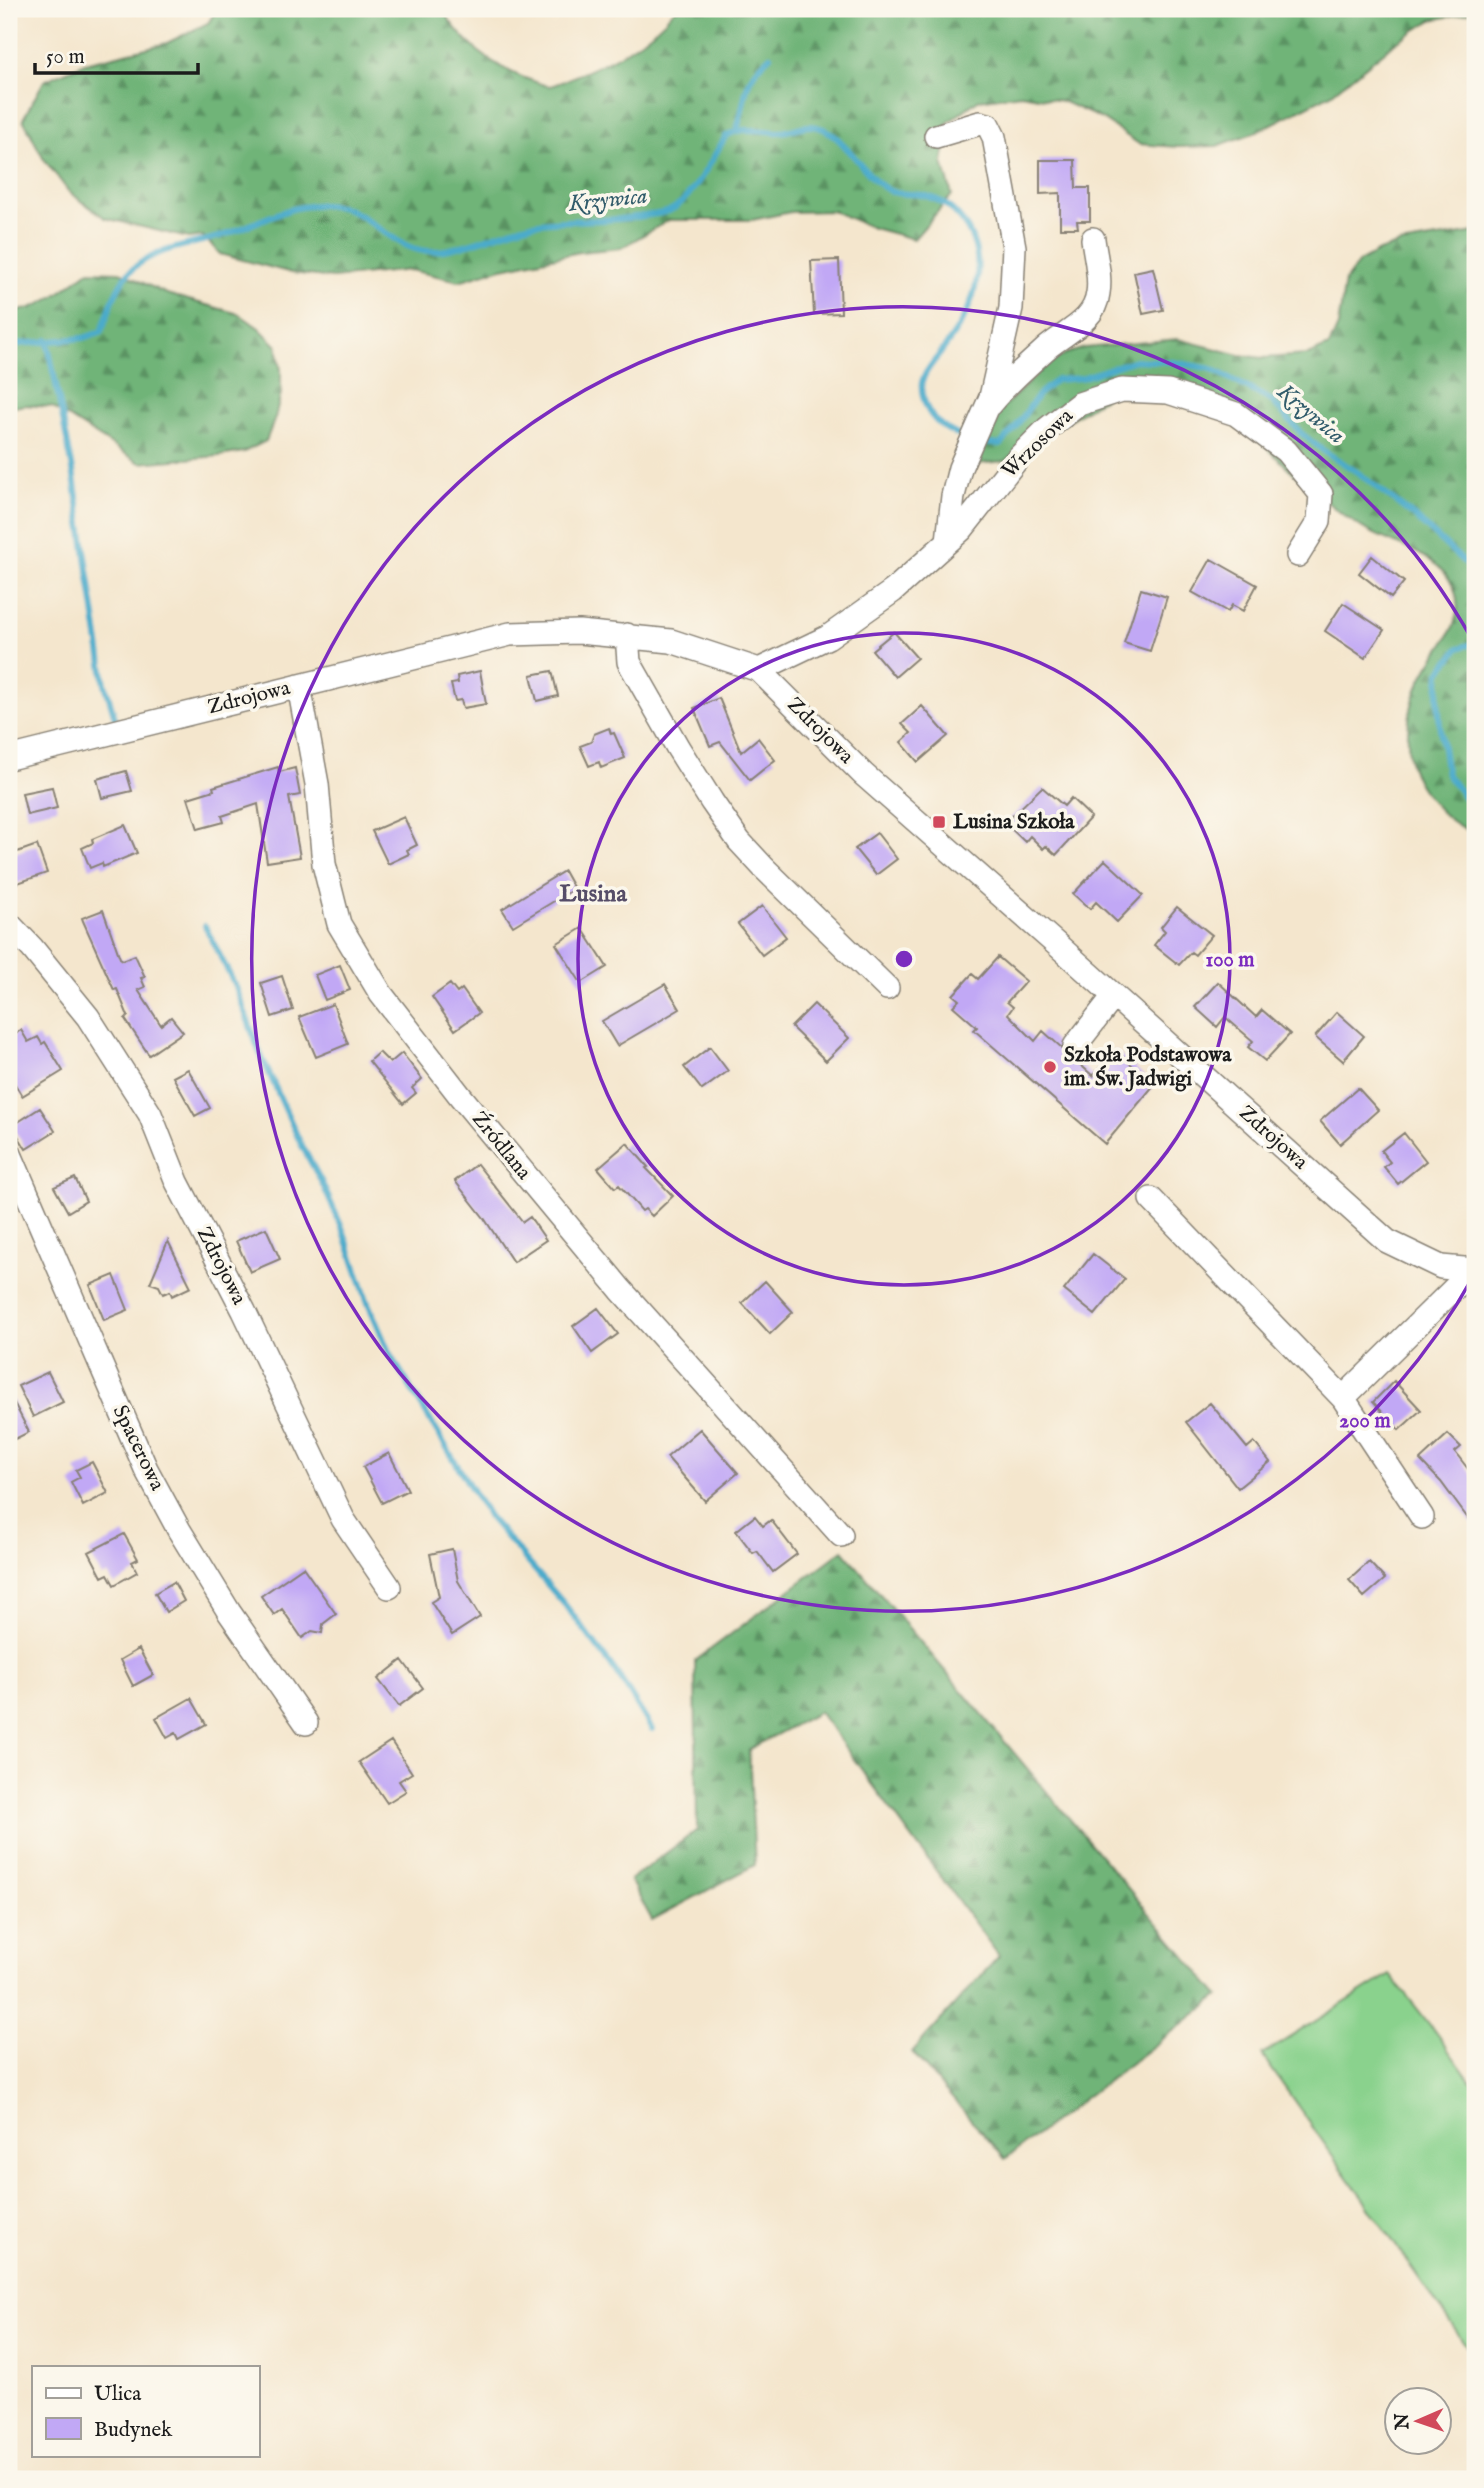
<svg xmlns="http://www.w3.org/2000/svg" width="1484" height="2488" viewBox="0 0 1484 2488" font-family="'IM FELL English',serif">
	<defs>
		<pattern id="forest-firs" width="22" height="20" patternUnits="userSpaceOnUse" patternTransform="scale(1.75)"><rect width="22" height="20" fill="#6fb478"/><path d="M5 1l3.5 6h-7zM16 11l3.5 6h-7z" fill="#5a9262"/></pattern>
	</defs>
	<rect width="100%" height="100%" fill="#fbf7ec"/>
	<filter id="ink" filterUnits="userSpaceOnUse"><feTurbulence type="fractalNoise" baseFrequency=".0143" numOctaves="2"/><feDisplacementMap in="SourceGraphic" scale="14" xChannelSelector="R" yChannelSelector="G"/><feConvolveMatrix kernelMatrix="1 2 1 2 8 2 1 2 1" color-interpolation-filters="sRGB"/></filter>
	<filter id="wash" filterUnits="userSpaceOnUse"><feTurbulence type="fractalNoise" baseFrequency=".00686" numOctaves="4" result="noise"/><feDisplacementMap in="SourceGraphic" scale="28" xChannelSelector="R" yChannelSelector="G"/><feGaussianBlur stdDeviation="1.57" result="paint"/><feColorMatrix in="noise" values="0 0 0 0 0 0 0 0 0 0 0 0 0 0 0 0 0 1.4 0 .05"/><feComposite in="paint" operator="in"/></filter>
	<g filter="url(#wash)">
		<rect width="100%" height="100%" fill="#f4e6cd"/>
		<path fill="#8ad28d" stroke="#537754" stroke-width="2" d="M1390,1974l40,51 45,62v271l-213,-303z"/>
		<path fill="url(#forest-firs)" stroke="#46684a" stroke-width="2" d="M217,9h225c21,35 53,59 91,72 4,1 10,4 15,5 6,0 15,-5 20,-7 40,-16 80,-36 107,-70h800v5l-4,-2 -39,8 -36,22 -65,52 -75,38 -39,14 -39,1 -39,-3 -37,-25 -40,-18 -41,-7 -43,6 -32,24 -3,39 9,32 -38,44 -41,-11 -40,-17 -42,1 -39,8h-83l-48,28 -41,4 -82,17 -39,12 -49,-11 -77,8 -41,-5 -72,-19 -17,-18 -15,2 -83,-20 -36,-26 -26,-34 -20,-39 21,-38 41,-18 82,-20 41,-20z
			M1475,232v601c-23,-8 -38,-23 -52,-43 -24,-34 -17,-86 4,-121 15,-26 40,-48 27,-81 -15,-37 -67,-43 -96,-63 -36,-24 -66,-53 -97,-83 -11,-10 -22,-25 -35,-32 -7,-4 -18,-5 -26,-6 -26,-6 -52,-11 -78,-17l-118,74 -28,3 22,-52 49,-47 18,-11 20,-6 93,-9 62,16 23,3 45,-3 21,-9 9,-20 7,-45 14,-19 20,-11 21,-7z
			M88,271l32,1 47,22 72,20 20,14 18,18 4,24v24l-6,24 -9,23 -22,11 -25,4 -79,7 -88,-56 -27,-2 -16,3v-96c31,-1 55,-22 79,-41z
			M843,1550l376,446 -214,163 -93,-107 87,-96 -180,-244 -70,37 6,116 -103,55 -22,-40 67,-50 -2,-169z"/>
		<g fill="none" stroke-linecap="round" stroke-linejoin="round">
			<path stroke="#4cabcb" stroke-width="6" d="M737,129c11,-34 3,-47 33,-73
				M47,340l26,130 32,214 10,34
				M9,345l74,-7 18,-6c10,-23 14,-49 34,-65 24,-20 60,-22 89,-32 39,-13 72,-37 116,-28 25,5 50,36 79,43 31,7 82,-20 113,-26 36,-6 74,-1 111,-8 8,-1 18,-2 26,-5 23,-10 43,-53 57,-75 16,-10 33,-5 52,-4 10,1 20,-6 31,-6 33,-1 51,50 81,65 10,5 25,1 36,5 28,7 48,34 51,62 4,35 -15,67 -35,93 -7,10 -17,19 -20,31 -1,6 1,15 3,21 9,29 49,40 75,42l15,-17 23,-33 18,-15 25,-2 54,-18 38,2 39,7 60,32 29,32 20,16 36,23 59,46 59,54
				M1475,643l-16,5 -19,24 -2,25 2,31 7,47 23,29 5,3
				M205,926l31,61 23,64 41,91 22,41 22,49 24,71 21,49 99,164 78,90 51,67 35,56"/>
		</g>
		<g id="blocks">
			<path fill="#c1a8f5" d="M1040,160h35l1,28h14v33h-13l1,7h-18v-35l-20,1z
				M839,260l2,53 -27,1 -3,-53z
				M1153,268l10,42 -20,4 -9,-42z
				M1372,556l32,26 -13,16 -32,-25z
				M1211,559l46,26 -14,26 -11,-6 -4,7 -36,-20z
				M1141,589l26,8 -17,54 -26,-8z
				M1343,603l41,27 -19,28 -40,-27z
				M894,632l23,26 -22,19 -23,-27z
				M480,671l6,33 -23,4 -2,-8 -6,1 -4,-17 7,-1 -1,-7z
				M552,671l6,25 -21,5 -6,-26z
				M719,698l22,54 17,-14 17,22 -25,20 -30,-38 -10,4 -16,-38z
				M922,706l26,30 -30,26 -17,-20 10,-9 -9,-9z
				M609,728l2,6 3,-1 11,25 -24,10 -2,-6 -10,4 -9,-20 11,-4 3,-8z
				M278,767l1,5 16,-4 5,27 -11,2 11,60 -33,5 -9,-58 -36,12 2,6 -26,7 -10,-31 26,-8 -1,-3z
				M126,771l6,20 -30,7 -5,-19z
				M52,787l5,21 -30,7 -5,-22z
				M1042,787l22,19 7,-8 20,19 -35,38 -10,-9 -3,3 -13,-13 -5,6 -20,-19z
				M404,817l13,28 -10,5 2,4 -21,10 -16,-33z
				M125,825l12,28 -34,14 -1,-4 -12,5 -8,-20 11,-5 -1,-4z
				M877,833l20,26 -21,16 -21,-26z
				M37,845l10,28 -35,12 -3,-11v-19z
				M1105,860l38,35 -26,27 -21,-20 -6,7 -17,-15z
				M564,871l10,18 -61,37 -11,-17z
				M762,906l24,31 -24,18 -24,-31z
				M1177,907l35,28 -17,20 -4,-3 -12,13 -25,-20 11,-14 -4,-4z
				M103,910l17,48 3,2 12,-5 10,22 -4,1 4,9 -7,3 23,35 10,-8 12,15 -34,23 -24,-36 3,-3 -11,-27 -3,1 -31,-69 -1,-3z
				M582,928l25,39 -26,16 -25,-39z
				M998,957l28,24 -19,21 6,5 -5,7 27,27 8,-10 19,17 4,9 9,3 18,16 22,-26 39,35 -49,59 -131,-114 3,-3 -24,-21 6,-6 -6,-5 19,-21 6,5z
				M340,965l10,25 -25,10 -10,-25z
				M282,976l11,34 -21,7 -11,-34z
				M1218,982l38,35 6,-7 28,24 -25,27 -17,-14 5,-6 -28,-24 -8,10 -22,-20z
				M450,984l7,9 5,-4 17,24 -24,17 -23,-33z
				M665,984l15,25 -63,37 -15,-25z
				M333,1004l15,40 -32,13 -17,-40z
				M814,1004l35,34 -23,23 -35,-34z
				M1337,1012l27,24 -21,25 -28,-24z
				M21,1030l7,12 10,-5 4,7 3,-2 18,29 -41,25 -13,-22v-36z
				M710,1047l18,24 -26,19 -18,-23z
				M379,1052l11,11 12,-10 20,26 -10,9 4,5 -13,11 -34,-43z
				M188,1069l22,39 -15,8 -22,-39z
				M1358,1088l20,22 -38,34 -20,-23z
				M40,1108l15,23 -29,18 -14,-23z
				M1404,1133l22,28 -28,23 -14,-17 6,-5 -9,-11z
				M627,1143l21,24 -2,1 27,28 -21,20 -7,-7 -3,2 -23,-26 -4,3 -17,-20z
				M477,1164l46,58 7,-5 16,23 -33,22 -29,-44 -29,-37z
				M75,1178l11,23 -18,11 -14,-25z
				M266,1228l14,31 -30,13 -14,-31z
				M168,1241l23,46 -19,9 -2,-5 -7,3 -4,-8 -9,-3z
				M1093,1254l32,25 -30,36 -31,-25z
				M114,1275l14,35 -24,10 -14,-35z
				M765,1281l28,31 -23,22 -28,-31z
				M598,1308l20,26 -26,19 -19,-27z
				M48,1372l15,30 -30,15 -15,-31z
				M1394,1381l27,29 -22,20 -26,-28z
				M9,1393l20,39 -20,10z
				M1210,1403l37,45 7,-6 16,20 -32,26 -52,-66z
				M700,1429l38,44 -33,28 -38,-44z
				M1448,1434l13,13 -6,5 20,26v50l-34,-46 -21,-22z
				M389,1453l19,37 -26,13 -19,-36z
				M92,1462l16,31 -25,13 -12,-24 9,-5 -4,-7z
				M755,1516l8,10 8,-6 26,34 -24,18 -16,-21 -4,2 -17,-22z
				M124,1534l14,25 -6,3 5,10 -23,13 -6,-11 -6,3 -13,-25z
				M452,1549l6,32 22,36 -28,18 -21,-33 8,-5 -9,-43z
				M1369,1562l16,17 -21,18 -15,-17z
				M303,1567l33,47 -13,10 -1,9 -10,-2 -10,7 -20,-29 -8,6 -13,-19z
				M174,1582l10,19 -18,11 -11,-19z
				M139,1649l14,26 -20,11 -13,-26z
				M402,1660l21,28 -24,18 -21,-27z
				M191,1698l15,26 -27,15 -3,-6 -9,5 -11,-20z
				M391,1741l21,32 -13,8 7,10 -19,12 -28,-41z"/>
		</g>
	</g>
	<g filter="url(#ink)">
		<use href="#blocks" fill-opacity="0" stroke="#888174" stroke-width="2"/>
		<g fill="none" stroke-linecap="round" stroke-linejoin="round">
			<defs>
				<path id="minor" d="M936,136l44,-13 8,2 6,12 20,110 -3,61 -20,89 -31,71 -7,28 -5,45
					M990,404c17,-21 38,-39 58,-57 19,-16 47,-26 50,-54 3,-17 -3,-37 -5,-54
					M627,635l2,27 49,86 34,54 27,39 25,27 123,120
					M759,670l69,-33 65,-46 69,-62 56,-71 30,-30 31,-24 43,-14 46,2 68,22 50,37 35,43 -2,27 -21,34
					M299,686l18,98 7,80 15,60 42,70 80,103 160,193 220,245
					M9,758l501,-124 69,-2 92,9 88,29 104,104 200,176 324,291 54,26 34,3
					M9,924l23,24 56,69 62,97 27,68 67,129 99,208 46,68
					M1075,1046l39,-50
					M9,1152l137,317 33,61 50,82 77,111
					M1151,1199l192,199
					M1422,1517l-79,-119 129,-127"/>
			</defs>
			<use href="#minor" stroke="#888174" stroke-width="26"/>
			<use href="#minor" stroke="#fff" stroke-width="23"/>
		</g>
	</g>
	<g fill="none" stroke="#7b2cbf" stroke-width="3.5">
		<circle cx="904" cy="959" r="326"/>
		<path d="M1474 1275A652 652 0 1 1 1474 643"/>
	</g>
	<g fill="#d1495b" stroke="#fbf7ec" stroke-width="2.5">
		<rect x="932" y="815" width="14" height="14" rx="3.5"/>
		<circle cx="1050" cy="1067" r="7"/>
	</g>
	<g text-anchor="middle" dominant-baseline="central" stroke-width="7" stroke-linejoin="round" paint-order="stroke">
		<g font-size="21" fill="#1c1c1c" stroke="#fbf7ec">
			<text transform="translate(1038 444) rotate(-44)">Wrzosowa</text>
			<text transform="translate(249 698) rotate(-14)">Zdrojowa</text>
			<text transform="translate(820 731) rotate(45)">Zdrojowa</text>
			<text transform="translate(1273 1138) rotate(42)">Zdrojowa</text>
			<text transform="translate(501 1146) rotate(51)">Źródlana</text>
			<text transform="translate(221 1266) rotate(63)">Zdrojowa</text>
			<text transform="translate(138 1448) rotate(64)">Spacerowa</text>
		</g>
		<g font-size="21" font-weight="bold" fill="#1c1c1c" stroke="#fbf7ec" text-anchor="start">
			<text x="953" y="822">Lusina Szkoła</text>
			<text x="1064" y="1055">Szkoła Podstawowa<tspan x="1064" dy="24">im. Św. Jadwigi</tspan></text>
		</g>
		<g font-size="23" font-style="italic" fill="#325c6b" stroke="#fbf7ec">
			<text transform="translate(608 200) rotate(-6)">Krzywica</text>
			<text transform="translate(1311 414) rotate(40)">Krzywica</text>
		</g>
		<g font-size="24" font-weight="bold" fill="#564d68" stroke="#fbf7ec">
			<text x="593" y="894">Lusina</text>
		</g>
	</g>
	<circle cx="904" cy="959" r="10" fill="#7b2cbf" stroke="#fbf7ec" stroke-width="3.5"/>
	<g font-size="21" text-anchor="middle" font-weight="bold" fill="#7b2cbf" stroke="#fbf7ec" stroke-width="7" stroke-linejoin="round" paint-order="stroke">
		<text x="1230" y="966">100 m</text>
		<text x="1365" y="1427">200 m</text>
	</g>
	<rect width="1484" height="2488" fill="none" stroke="#fbf7ec" stroke-width="35"/>
	<rect x="32" y="2366" width="228" height="91" fill="#fbf7ec" stroke="#a29f99" stroke-width="2"/>
	<rect x="46" y="2388" width="35" height="10" fill="#ffffff" stroke="#a29f99" stroke-width="2"/>
	<text x="94" y="2400" font-size="21" fill="#1c1c1c">Ulica</text>
	<rect x="46" y="2418" width="35" height="21" fill="#c1a8f5" stroke="#a29f99" stroke-width="2"/>
	<text x="94" y="2436" font-size="21" fill="#1c1c1c">Budynek</text>
	<g transform="translate(1418 2421) rotate(268)"><circle r="33" fill="#fbf7ec" stroke="#a29f99" stroke-width="2"/>
	<path d="M0-5L12 26L0 18L-12 26Z" fill="#d1495b"/>
	<text y="-10" font-size="19" font-weight="bold" text-anchor="middle" fill="#1c1c1c">N</text>
	</g>
	<path d="M35 63v10h163v-10" fill="none" stroke="#1c1c1c" stroke-width="3.5"/>
	<text x="46" y="63" font-size="21" fill="#1c1c1c" stroke="#fbf7ec" stroke-width="5" paint-order="stroke">50 m</text>
</svg>
